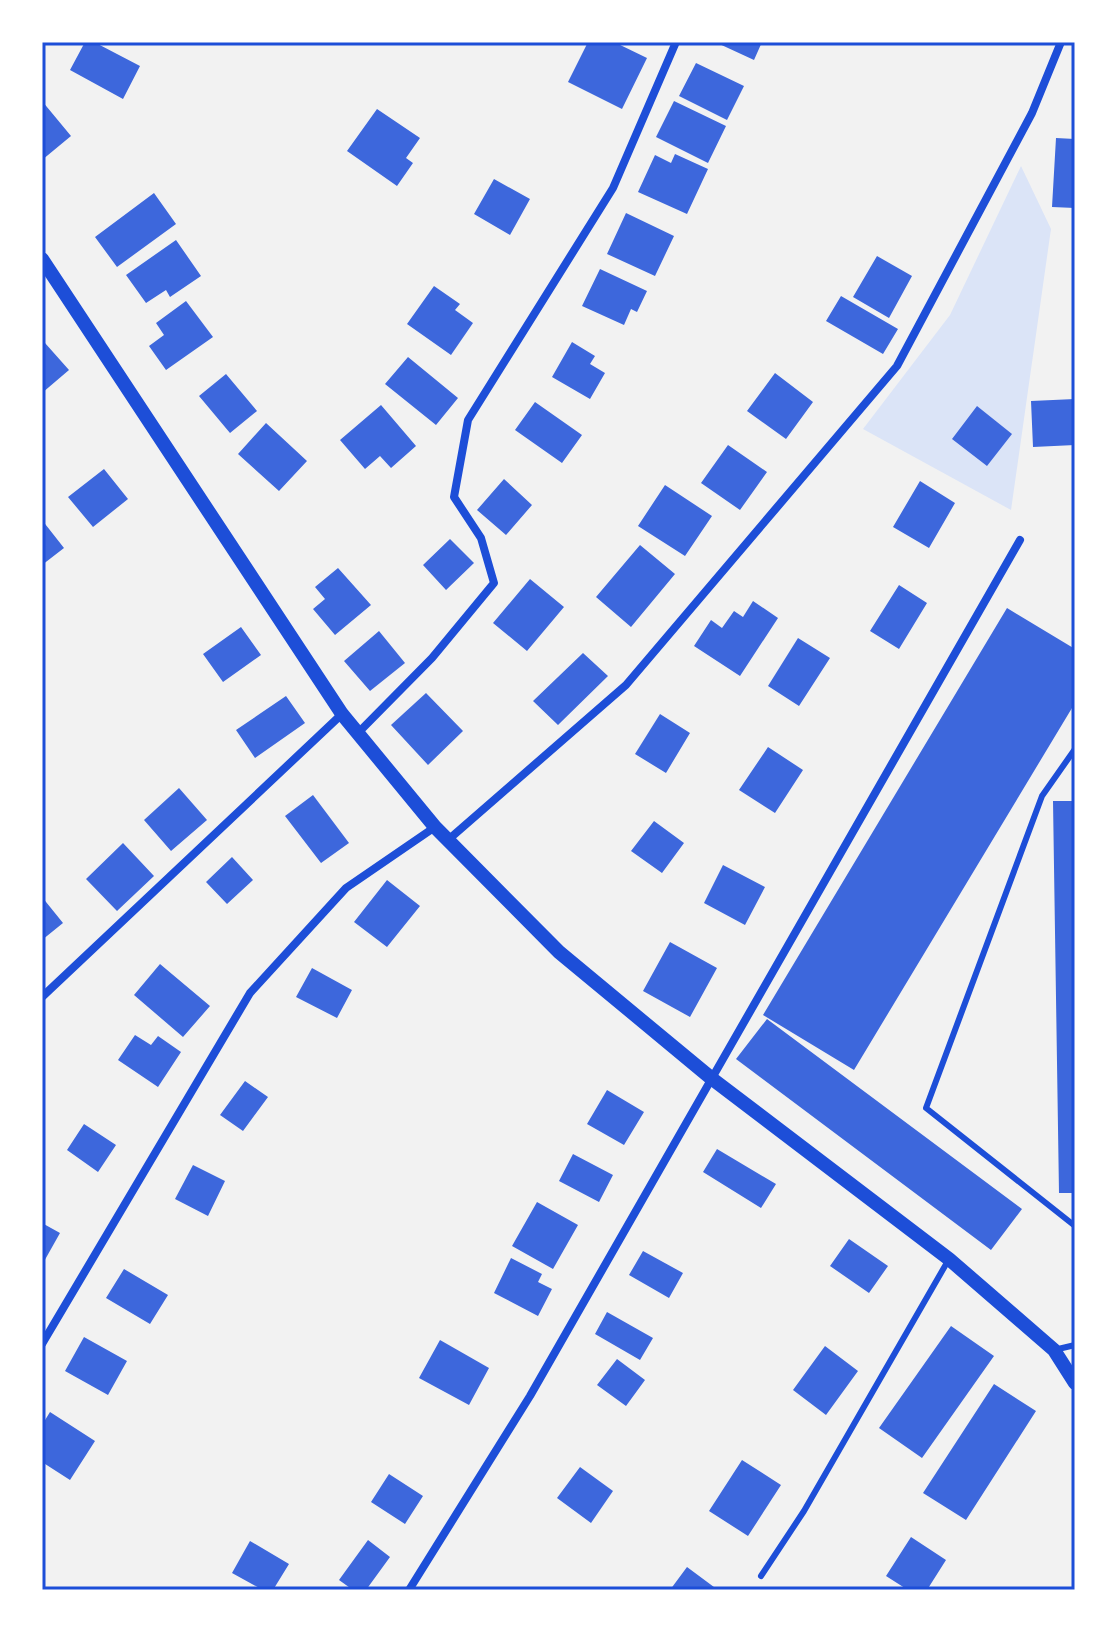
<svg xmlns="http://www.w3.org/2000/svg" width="1117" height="1632" viewBox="0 0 1117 1632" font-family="'Source Sans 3',sans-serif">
	<rect width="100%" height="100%" fill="#f2f2f2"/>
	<path fill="#dbe4f7" d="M1021,166l30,63 -40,281 -148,-81 87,-114z"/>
	<path fill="#3d67dc" d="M85,42h9l46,24 -17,33 -53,-29z
		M588,42h26l33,16 -25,51 -54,-27z
		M715,42h47l-8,18z
		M696,63l48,23 -17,34 -48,-24z
		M42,101l29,35 -29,24z
		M674,101l52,25 -18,37 -52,-26z
		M377,109l43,29 -14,20 7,5 -16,23 -50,-35z
		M1056,138l19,1v69l-23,-1z
		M675,154l33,15 -21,45 -49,-22 17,-37 16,8z
		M494,179l36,20 -20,36 -36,-21z
		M154,193l22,31 -59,43 -22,-30z
		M626,213l48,23 -19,40 -48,-22z
		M176,240l25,36 -31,21 -4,-7 -20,13 -20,-28z
		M877,256l35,20 -23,42 -36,-21z
		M600,269l47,22 -10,21 -6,-3 -7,16 -42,-19z
		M434,286l26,18 -5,6 18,13 -22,32 -44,-31z
		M841,296l57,33 -15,25 -57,-33z
		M186,301l27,36 -47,33 -17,-24 15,-11 -8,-12z
		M572,342l23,14 -5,8 15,9 -15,26 -38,-22z
		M45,343l24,27 -27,23v-47z
		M408,357l50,41 -22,27 -51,-41z
		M775,373l38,29 -27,37 -39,-28z
		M226,374l31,37 -27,22 -31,-37z
		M1075,399v46l-42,2 -2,-46z
		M535,402l47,33 -20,28 -47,-33z
		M381,405l35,41 -25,22 -11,-12 -15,13 -25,-29z
		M977,406l35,28 -25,32 -35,-27z
		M266,423l41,38 -28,30 -41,-37z
		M728,445l39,27 -27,38 -39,-27z
		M104,469l24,30 -35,28 -25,-30z
		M504,479l28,26 -26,30 -29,-25z
		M920,481l35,22 -26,45 -36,-21z
		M665,485l47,31 -27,40 -47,-30z
		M42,520l22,28 -22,17z
		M450,539l24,24 -28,27 -23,-25z
		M640,545l35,29 -44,53 -35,-30z
		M338,568l33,37 -36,30 -22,-26 12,-10 -10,-12z
		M530,579l34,28 -37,44 -34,-28z
		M899,585l28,18 -28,46 -29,-18z
		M753,601l25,17 -38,58 -46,-30 17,-26 11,8 12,-17 9,6z
		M1007,608l68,41v54l-221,367 -91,-55z
		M241,627l20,28 -38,27 -20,-28z
		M379,631l26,32 -35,28 -26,-30z
		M798,638l32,20 -31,48 -31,-20z
		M583,653l25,23 -50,49 -25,-24z
		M426,693l37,38 -35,34 -37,-40z
		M286,696l19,27 -50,35 -19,-28z
		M660,714l30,19 -24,40 -31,-19z
		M768,747l35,23 -28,43 -36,-23z
		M179,788l28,32 -36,31 -27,-31z
		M313,795l36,48 -28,20 -36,-47z
		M1053,801h22v392h-16z
		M654,821l30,22 -22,30 -31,-22z
		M123,843l31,33 -37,35 -31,-32z
		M232,857l21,23 -26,24 -21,-22z
		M723,865l42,22 -20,38 -41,-22z
		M387,880l33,26 -33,41 -33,-25z
		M42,897l21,26 -21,17z
		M670,942l47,26 -27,49 -47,-26z
		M160,964l50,42 -27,31 -49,-42z
		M312,968l40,22 -15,28 -41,-21z
		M767,1019l255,190 -31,41 -255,-191z
		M135,1035l16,10 7,-9 23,16 -23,35 -40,-27z
		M245,1081l23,16 -25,34 -23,-16z
		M607,1090l37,22 -20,33 -37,-21z
		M84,1124l32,21 -18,27 -31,-22z
		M717,1149l59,35 -15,24 -58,-36z
		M573,1154l40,21 -14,27 -40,-21z
		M193,1165l32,16 -17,35 -33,-17z
		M537,1202l41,23 -25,44 -41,-23z
		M42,1223l18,10 -18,32z
		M849,1239l39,27 -19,27 -39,-27z
		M643,1251l40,22 -14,25 -40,-23z
		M511,1258l31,16 -4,8 14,7 -14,27 -44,-23z
		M124,1269l44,26 -18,29 -44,-26z
		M607,1312l46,26 -13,22 -45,-26z
		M951,1326l43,30 -72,102 -43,-30z
		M84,1337l43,24 -19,34 -43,-24z
		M440,1340l49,28 -20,37 -50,-27z
		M825,1346l33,25 -32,44 -33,-25z
		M617,1359l28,21 -19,26 -29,-21z
		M994,1384l42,27 -70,109 -43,-27z
		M50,1412l45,29 -25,39 -28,-18v-37z
		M742,1460l39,25 -33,51 -39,-25z
		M580,1467l33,24 -22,32 -34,-25z
		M389,1474l34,22 -18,28 -34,-22z
		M911,1537l35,23 -19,30h-19l-22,-14z
		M368,1540l22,17 -24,33h-13l-14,-10z
		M250,1541l39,23 -16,26h-10l-31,-17z
		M687,1567l31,23h-48z"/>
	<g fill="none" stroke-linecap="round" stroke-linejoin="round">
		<path stroke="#1d4ed8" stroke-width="6" d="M1075,749l-33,47 -116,312 149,118
			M1054,1350l21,-5
			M761,1576l43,-65 145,-252"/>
		<path stroke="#1d4ed8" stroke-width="8" d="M357,734l75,-76 62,-75 -13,-45 -27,-41 14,-77 145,-232 63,-146
			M448,840l178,-155 271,-319 135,-253 29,-71
			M42,997l300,-283
			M42,1344l208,-351 96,-105 89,-61
			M409,1590l121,-194 490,-856"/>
		<path stroke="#1d4ed8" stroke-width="14" d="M42,259l300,455 93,113 124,125 152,126 238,181 105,91 21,33"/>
	</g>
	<rect width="1117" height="1632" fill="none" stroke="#ffffff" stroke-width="88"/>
	<rect x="44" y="44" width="1029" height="1544" fill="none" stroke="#1d4ed8" stroke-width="3"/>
</svg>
